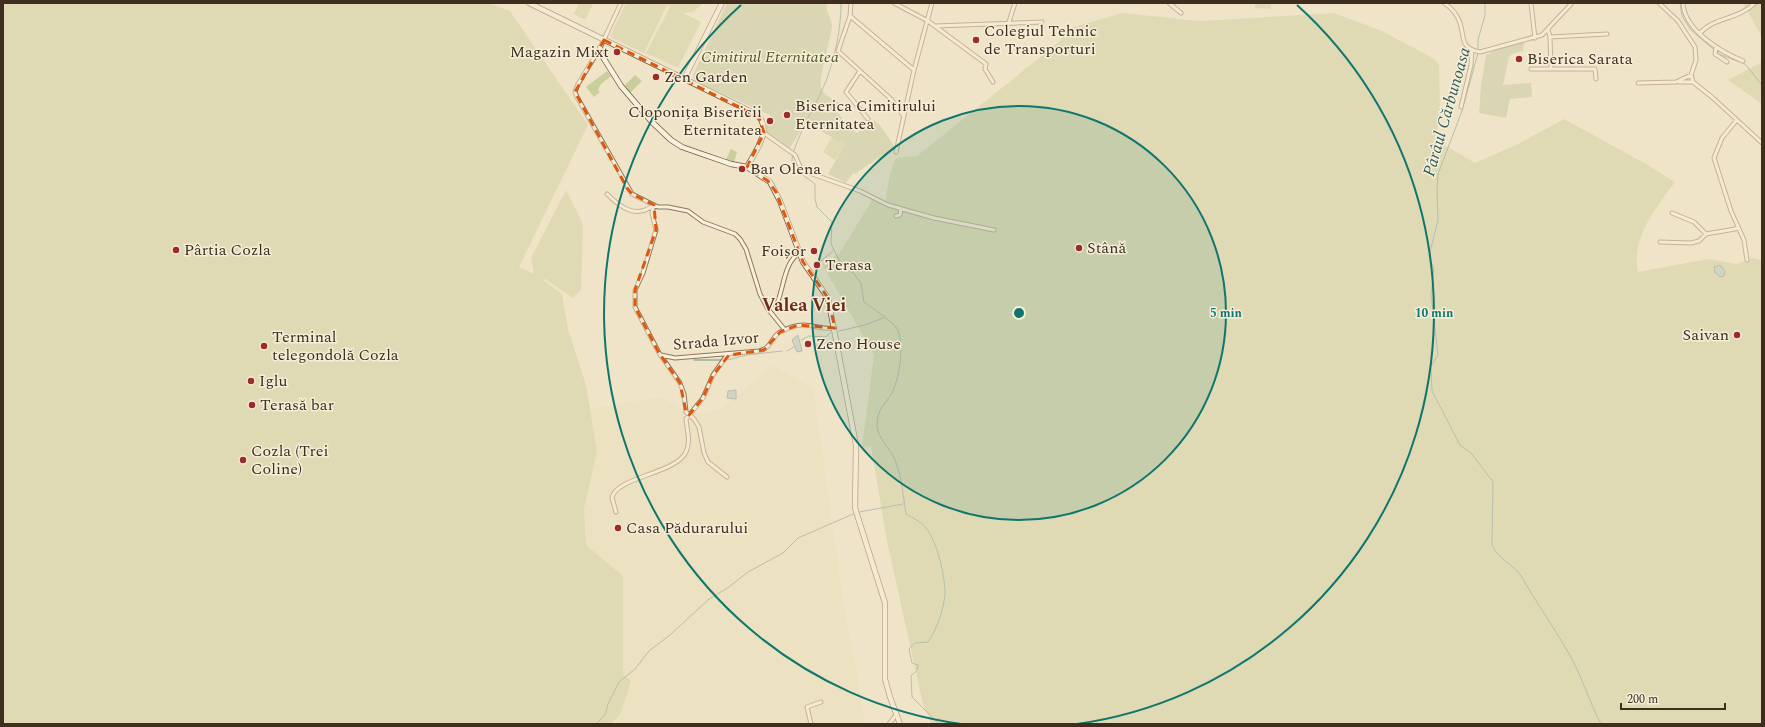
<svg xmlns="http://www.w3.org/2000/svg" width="1765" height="727" viewBox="0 0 1765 727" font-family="Spectral,serif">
	<rect width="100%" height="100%" fill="#f0e4c8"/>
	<path fill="#e6deb5" d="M772,365l41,23 30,212 23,124h-255l9,-9 3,-41v-98l-37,-31 -2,-36 13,-57 -7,-43 71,-12 31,17 29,-4z"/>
	<path fill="#c9cf9b" d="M3,3h486l21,8 78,114 -69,142 15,7 -3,-16 35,-68 17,34 -2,66 -8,8 -28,-19 -2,1 19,14 6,35 18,56 11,67 -13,57 2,36 37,31v98l8,7 -11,34 -9,9h-608z
		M579,3l14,1 -8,16 -11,-6z
		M626,3h78l-11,9 -10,1 18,9 -23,46 -32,-15 24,-46 2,1 -5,-3 -23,48 -34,-16z
		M1255,3h16v6l-16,-1z
		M1743,3h19v34z
		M1122,13l78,8 134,-8 48,18 49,26 8,7 1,45 -4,31 39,23 43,-19 46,-25 82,45 29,18c-19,26 -44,56 -37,90l70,-13 29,5 16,-6 9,2v464h-830l-9,-20 -36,-163 -16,-95 -9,1 12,-92 -52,-91 17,-10 35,-57 11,5 5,-29 6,-15 21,-2 137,-110 20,-19z
		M1762,62v42l-34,-24z
		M607,71l4,5 -10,8 -3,6 2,2 -6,5 -8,-10z
		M635,75l7,6 -12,12 -6,-7z
		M833,136l12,8 -10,16 -12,-8z
		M731,149l6,3 -3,11 -9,-2z"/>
	<path fill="#bfc49a" d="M727,3h100c-2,9 5,14 5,23 -1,14 -15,54 -10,64 4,6 11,9 17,13l-3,8 19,21 2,1 17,-13 5,4 16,23 -36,24 -4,3 -2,-1 -7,10 -18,-9 17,-30 -40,-21 -15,25 -24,-16 -1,-4 5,-13 -76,-34 -1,-6z
		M1524,42l-1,9 -11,3 -3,3 -6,28 28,-2 1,14 -22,2 -4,19 -27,-5 2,-27 5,-31 13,-7z"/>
	<path fill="#a9c4bc" stroke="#6f938a" d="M1720,265l5,6 -1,5 -4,1 -5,-4 -1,-6z
		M798,335l4,16 -5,1 -5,-12z
		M736,390v9l-9,-1 1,-7z"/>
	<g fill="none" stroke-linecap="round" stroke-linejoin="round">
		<path stroke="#6f938a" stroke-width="1" d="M841,3c0,27 -6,53 -15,78 -7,19 -36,66 -34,82l4,7 19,14v15l2,8 15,15 -1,22 11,22 11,7 8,10 3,19c9,7 25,17 32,25 10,13 3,52 -4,66 -7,12 -15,16 -15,32 1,14 13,23 18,35 7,17 8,36 11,54 6,4 16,8 20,14 11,13 19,48 19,65 -1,16 -8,36 -17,49l-13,1 -6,6 3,14 6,2 -1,5 -6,6 1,21 27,27
			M1680,3l2,13 9,14 28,24 26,10 17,21
			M1478,49v-9l7,-25v-12
			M1478,53l-16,58 -24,63 -1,16 1,30 -9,36 5,13 -3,25 7,61 -7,11 1,25 28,54 12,9 21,28 -1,63c6,15 22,19 29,31 15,26 32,50 47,76 13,22 21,49 33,72
			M820,262l13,-11
			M839,331l26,-6 18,-7
			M801,340l8,-4 17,1 4,-4
			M787,351l7,-4
			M694,360h27
			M727,360l20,-5 35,-4
			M859,512l44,-8
			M596,724l9,-9 3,-11 11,-22 16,-13 14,-18 21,-16 39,-36 20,-12 19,-15 35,-19 15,-15 55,-24"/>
		<defs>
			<path id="street" d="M621,3l-21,45 -22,36 -3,8 2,5 55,97 26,13h10l20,4 15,11 32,12 5,5 6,10 14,45 8,15 17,21
				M851,3l-1,13 -12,35 53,48 12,16
				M894,3l34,18 58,43 -1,5 8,13
				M1169,3l12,10
				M1444,3c8,5 13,11 16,20 5,14 -1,25 20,29l62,-17 30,-32
				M1531,3l4,35
				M1659,3l19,18 17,26 1,13 -5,15 2,7 20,16 49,45
				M1683,3c1,27 38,49 60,58
				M850,16l64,54
				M1009,22l6,-19
				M935,26l107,-4
				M1548,30l2,7 1,32
				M1700,33c14,-16 38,-13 55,-30
				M1550,37l57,-3
				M1716,48l-1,6 12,8
				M1531,69h64l1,10
				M860,71l-14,21 22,27
				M1679,82h14
				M1638,83l38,-1 15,-7
				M1461,107l10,-42 1,-15
				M1736,121l-14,17 -8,20 17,53 13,29 3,20
				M764,133l31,22 6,14 3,2 56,20 28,14 46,13 60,12
				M896,152l18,-82 18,-67
				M607,194c14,14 29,25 47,11
				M654,205l-2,8 4,17 -13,43 -8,17v17l24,46 21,30 4,11 2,18 8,7 5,8 5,26 4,9 19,15
				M1672,213l22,9 12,12
				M896,216l4,-1 1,-6
				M1660,242l31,1 8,-2 7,-7 29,-5 3,-2
				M776,306c8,-16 7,-42 23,-53
				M661,355l14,3 84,-7c14,-3 12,-16 23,-20 6,-3 14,-6 21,-6 11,0 21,5 32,3
				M616,512l-4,-14c3,-21 64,-24 74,-46 5,-10 1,-22 0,-33l17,-21 10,-23 14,-20
				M811,724l-4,-17 14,-5
				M889,724l7,-9"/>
			<path id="secondary" d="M529,3l227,111c18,14 -1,38 -9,53
				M600,48l1,6 20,32 30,35 20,19 11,7 20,7 29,10 16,3 23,15 10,19 23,61 25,36 28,147 -1,63 30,95v76l5,18 10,27
				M684,79l38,-76"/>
		</defs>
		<use href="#street" stroke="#8d765c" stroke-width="5"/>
		<use href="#secondary" stroke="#6f573f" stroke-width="6"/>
		<use href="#street" stroke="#faf1dc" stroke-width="3"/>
		<use href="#secondary" stroke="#faf1dc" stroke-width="4.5"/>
	</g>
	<path d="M0 0H1765V727H0ZM604,40l155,77 5,16 -17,34 21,14 8,11 27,70 25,36 7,30 -37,-3 -18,7 -16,18 -35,5 -16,20 -10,23 -14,17 -3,-3 -6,-29 -21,-30 -24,-46v-17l21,-60 -2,-25 -22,-11 -5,-6 -52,-96z" fill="#f0e4c8" fill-opacity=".55" fill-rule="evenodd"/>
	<path fill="none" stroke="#df570d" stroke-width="3" stroke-dasharray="8 5" stroke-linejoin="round" d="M604,40l155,77 5,16 -17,34 21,14 8,11 27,70 25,36 7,30 -37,-3 -18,7 -16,18 -35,5 -16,20 -10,23 -14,17 -3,-3 -6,-29 -21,-30 -24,-46v-17l21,-60 -2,-25 -22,-11 -5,-6 -52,-96z"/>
	<circle cx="1019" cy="313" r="207" fill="#0f766e" fill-opacity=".12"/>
	<g fill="none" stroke="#0f766e" stroke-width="2">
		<circle cx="1019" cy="313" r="207"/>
		<path d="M961 724A415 415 0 0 1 741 5M1297 5A415 415 0 0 1 1077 724"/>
	</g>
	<g fill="#9e2a2b" stroke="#f7eed8" stroke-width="1.5">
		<circle cx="976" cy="40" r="4"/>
		<circle cx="617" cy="52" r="4"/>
		<circle cx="1519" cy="59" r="4"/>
		<circle cx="656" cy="77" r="4"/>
		<circle cx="787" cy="115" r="4"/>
		<circle cx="770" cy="121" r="4"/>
		<circle cx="742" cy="169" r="4"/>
		<circle cx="1079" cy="248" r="4"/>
		<circle cx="176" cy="250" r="4"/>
		<circle cx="814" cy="251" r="4"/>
		<circle cx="817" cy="265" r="4"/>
		<circle cx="1737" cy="335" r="4"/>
		<circle cx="808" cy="344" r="4"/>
		<circle cx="264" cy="346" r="4"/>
		<circle cx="251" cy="381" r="4"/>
		<circle cx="252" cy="405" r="4"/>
		<circle cx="243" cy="460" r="4"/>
		<circle cx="618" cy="528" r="4"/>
	</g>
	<g text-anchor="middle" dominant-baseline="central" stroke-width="3" stroke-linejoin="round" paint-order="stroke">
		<g font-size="16" fill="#3d2e20" stroke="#f7eed8" text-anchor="start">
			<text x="984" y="31">Colegiul Tehnic<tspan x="984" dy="18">de Transporturi</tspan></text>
			<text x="609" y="52" text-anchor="end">Magazin Mixt</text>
			<text x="1527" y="59">Biserica Sarata</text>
			<text x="664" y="77">Zen Garden</text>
			<text x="795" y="106">Biserica Cimitirului<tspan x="795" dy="18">Eternitatea</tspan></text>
			<text x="762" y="112" text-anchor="end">Cloponița Bisericii<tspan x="762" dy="18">Eternitatea</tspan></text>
			<text x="750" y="169">Bar Olena</text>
			<text x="1087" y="248">Stână</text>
			<text x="184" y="250">Pârtia Cozla</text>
			<text x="806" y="251" text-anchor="end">Foișor</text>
			<text x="825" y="265">Terasa</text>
			<text x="1729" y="335" text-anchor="end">Saivan</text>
			<text x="272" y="337">Terminal<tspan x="272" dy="18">telegondolă Cozla</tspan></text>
			<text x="816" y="344">Zeno House</text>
			<text x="259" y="381">Iglu</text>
			<text x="260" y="405">Terasă bar</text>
			<text x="251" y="451">Cozla (Trei<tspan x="251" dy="18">Coline)</tspan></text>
			<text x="626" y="528">Casa Pădurarului</text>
		</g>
		<g font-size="16" font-style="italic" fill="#4d5a26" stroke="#f7eed8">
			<text x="770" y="57">Cimitirul Eternitatea</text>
		</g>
		<g font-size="16" fill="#3d2e20" stroke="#f7eed8">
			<text transform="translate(716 341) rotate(-5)">Strada Izvor</text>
		</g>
		<g font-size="17" font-style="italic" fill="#2f5d5a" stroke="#f7eed8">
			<text transform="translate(1447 112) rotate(-74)">Pârâul Cărbunoasa</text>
		</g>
		<g font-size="18" font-weight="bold" fill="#6b2e1e" stroke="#f7eed8">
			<text x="804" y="305">Valea Viei</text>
		</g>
	</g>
	<circle cx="1019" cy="313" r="6" fill="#0f766e" stroke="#f7eed8" stroke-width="2"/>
	<g font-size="12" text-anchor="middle" font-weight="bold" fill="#0f766e" stroke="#f7eed8" stroke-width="3" stroke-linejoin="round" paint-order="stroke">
		<text x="1226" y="317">5 min</text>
		<text x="1434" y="317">10 min</text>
	</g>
	<rect width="1765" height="727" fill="none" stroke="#3d2e20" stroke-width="8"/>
	<path d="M1621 703v6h104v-6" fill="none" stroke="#3d2e20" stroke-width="2"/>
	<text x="1627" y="703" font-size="12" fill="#3d2e20" stroke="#f7eed8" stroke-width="3" paint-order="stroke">200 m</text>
</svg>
